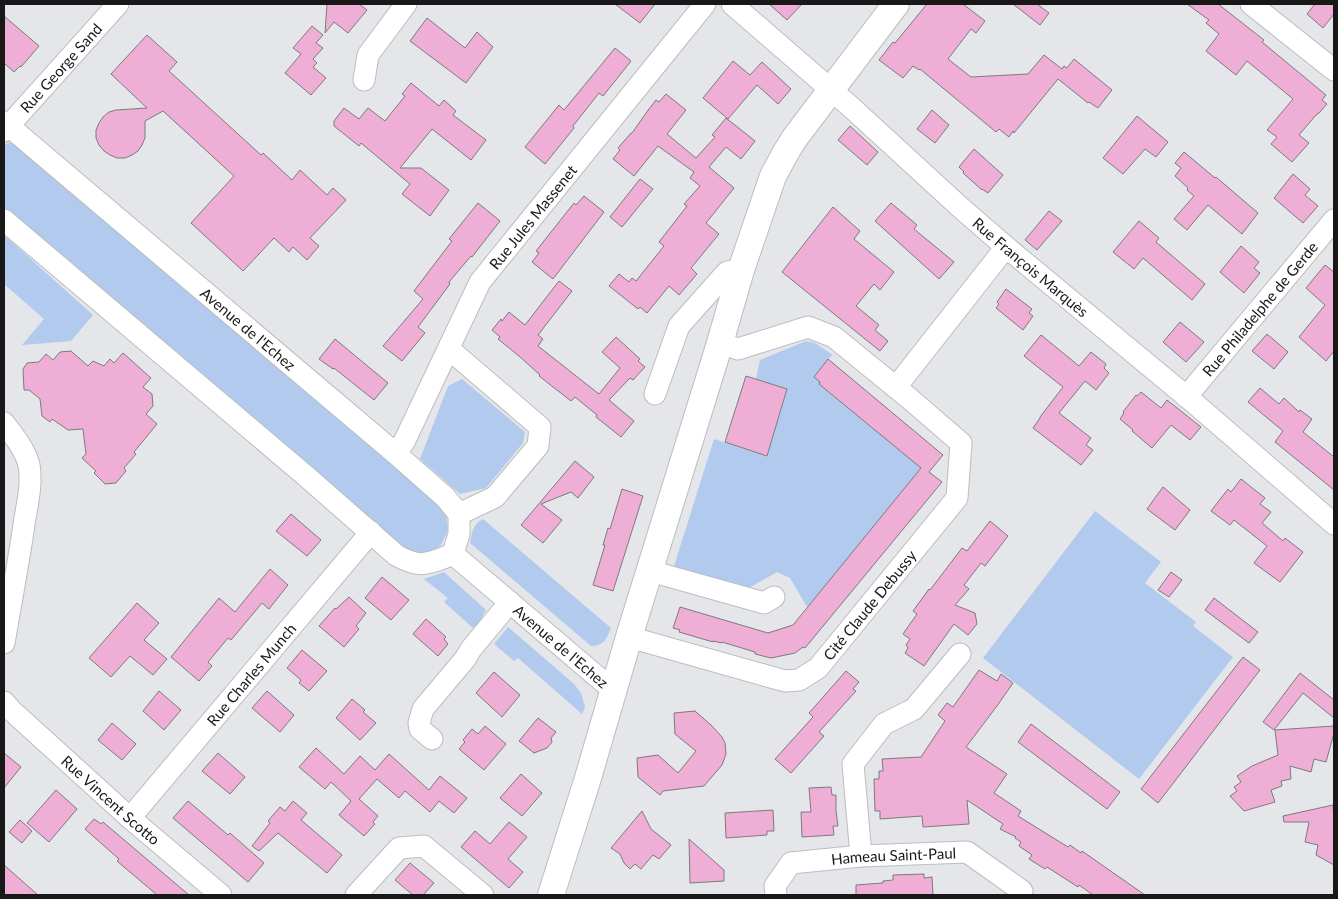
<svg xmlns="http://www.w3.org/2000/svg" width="1338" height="899" viewBox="0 0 1338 899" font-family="Lato,sans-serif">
	<rect width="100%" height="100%" fill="#e4e6e9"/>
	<path fill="#b1caed" d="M14,142l213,183 209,177 10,13 2,15 -7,15 -13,9 -16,1 -14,-7 -394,-339v-62l3,-4z
		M4,235l89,80 -22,26 -49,4 22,-26 -40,-35z
		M806,341l9,2 18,12 -5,4 -14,18 6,5 -1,2 77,61 -1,2 27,20 -67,82 -30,39h-2l-16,19 -17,-29 -13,-6 -30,17 -73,-23 40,-127 53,17 7,-21 -3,-1 10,-23 6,-22 -31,-10 4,-19z
		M462,379l63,53 -2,11 -37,45 -26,6 -40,-35 28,-73z
		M1095,511l66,51 -16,21 51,39 -3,4 40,31 -94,122 -156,-121z
		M483,519l128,109c-4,10 -7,18 -20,18l-121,-103c2,-11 3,-19 13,-24z
		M444,572l42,38 -6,11 -7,7 -29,-26 4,-4 -24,-19z
		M508,627l65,56 8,10 4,14 -3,7 -64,-56 -4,3 -20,-17z"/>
	<path fill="#efaed6" stroke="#7d7a7c" d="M327,4h32l8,6 -19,23 -14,-11 -9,11z
		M615,4h40l-15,19z
		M769,4h33l-15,16z
		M927,4h36l22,17 -9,12 -5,-4 -23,30 23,18 57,-3 16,-19 18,14 2,-3 3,2 7,-9 38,31 -14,18 -9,-6 -1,1 -30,-24 -44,54 -1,-2 -4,6 -10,-8 -3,3 -76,-63 -1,1 -6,-4 -10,12 -24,-18 14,-18 2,1z
		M1013,4h24l12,9 -9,12z
		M1187,4h31l46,36 -2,2 64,53 -4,5 5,4 -8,9 -3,2 -17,20 10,8 -17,19 -21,-18 6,-7 -10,-7 26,-31 -46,-38 -11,14 -30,-24 13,-17 -13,-11 3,-3z
		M1315,4h19v10l-11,14 -16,-14z
		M4,16l35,30 -18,21 -1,-1 -6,6 -10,-9z
		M427,18l38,30 12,-16 16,15 -27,36 -56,-42z
		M312,26l11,9 -7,8 7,5 -10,11 4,4 -4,4 13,11 -15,17 -26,-22 16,-19 -8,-6z
		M147,35l30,27 -8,9 92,84 2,-2 29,27 8,-10 27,25 6,-7 13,12 -36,38 9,8 -12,14 -14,-13 -4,5 -15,-14 -31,33 -52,-48 43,-47 -71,-65 -18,10v17l-3,7 -4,6 -6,4 -7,3h-8l-7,-3 -6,-4 -5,-6 -3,-7v-8l3,-7 4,-6 6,-5 7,-2 31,-2 -36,-34z
		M615,48l16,13 -28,35 -4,-3 -26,33 1,2 -29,36 -20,-17 34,-42 5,5z
		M733,61l17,14 12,-13 29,27 -13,15 -21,-19 -29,34 -25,-21z
		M411,83l28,23 5,-6 12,11 -3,4 33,25 -15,20 -39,-31 -32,39h21l28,22 -19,26 -28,-22 8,-10 -49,-41 -2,3 -25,-20v-5l10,-13 15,11 9,-11 17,13 20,-25 -3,-2z
		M666,94l20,16 -19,24 29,24 19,-21 -3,-2 14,-17 29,23 -14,18 -15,-12 -17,20 25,21 -28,35 13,11 -28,34 6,6 -18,21 -10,-9 -22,27 -7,-6 -2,2 -29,-23 10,-12 10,8 3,-4 4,3 28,-35 -5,-4 28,-36 -3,-2 16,-18 -10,-8 4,-6 -36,-26 -24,30 -21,-17 7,-9 -2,-2 13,-15h1l17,-24 7,-9 3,2z
		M932,110l17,15 -14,18 -18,-14z
		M1137,116l31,26 -12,15 -11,-8 -22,25 -20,-16z
		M850,126l28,26 -11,13 -29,-25z
		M974,149l29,26 -15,18 -6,-4v1l-19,-17 1,-1 -5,-5z
		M1184,152l31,26 1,-1 42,36 -16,21 -34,-29 -21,25 -13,-11 20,-23 -7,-6 1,-2 -13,-12 6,-8 -6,-5z
		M1293,174l17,15 -5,6 13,11 -15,17 -29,-25z
		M640,179l13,10 -31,38 -12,-10z
		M584,196l20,16 -51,67 -21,-17 7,-9 -3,-2 38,-48 2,2z
		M478,203l22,18 -28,36 -1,-1 -22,26 1,2 -32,43 7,6 -23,28 -19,-15 40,-47 -9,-8 38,-50 -3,-2z
		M891,203l26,22 -3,4 40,33 -15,17 -64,-58z
		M833,207l27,24 -6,8 40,33 -14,18 -6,-6 -18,22 23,19 -4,5 13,11 -8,10 -98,-79z
		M1049,211l13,10 -25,29 -12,-10z
		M1139,221l20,17 -3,4 49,42 -13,16 -49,-42 -9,11 -21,-17z
		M1241,246l18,16 -5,6 6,5 -16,20 -24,-21z
		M1325,265l9,7v79l-8,10 -27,-24 26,-32 -19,-17z
		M559,281l13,10 -34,44 5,4 -5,7 61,48 21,-26 -18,-16 14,-15 24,22 -2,2 7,6 -12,13 -3,-2 -21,22 25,21 -13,16 -25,-20 1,-2 -22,-18 -4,4 -32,-25 1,-1 -21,-19 -21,-17 2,-2 -8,-7 9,-11 1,2 7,-9 16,13z
		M1006,289l26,20 -3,4 4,3 -10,14 -27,-22 3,-4 -2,-2z
		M1180,322l24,20 -18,20 -23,-20z
		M1267,334l21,18 -14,17 -22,-18z
		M1041,335l38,31 12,-14 15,12 -2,4 5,5 -13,17 -11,-9 -26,32 32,25 -5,7 7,5 -12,15 -48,-37 7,-10v-1l23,-30 -39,-31z
		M335,339l53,44 -14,17 -40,-32 -1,1 -14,-10z
		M71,351l17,15 5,-5 11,5 6,-7 4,4 9,-10 28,25 -8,9 9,7 1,12 -7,8 11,10 -23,28 2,2 -12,14 2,3 -10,12 -11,1 -11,-11 2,-2 -14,-13 4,-4 -3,-25 -15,1 -16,-11 -2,3 -8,-6 -2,-17 -11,-9h-5l-1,-21 4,-6 12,-1 7,-8 7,6 7,-8z
		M828,359l115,96 -14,17 13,10 -137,166 -2,-1 -8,6 -24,5 -16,-4v-2l-33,-10v1l-9,-2v1l-34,-10 1,-2 -7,-2 7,-21 88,26 25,-8 128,-157 -102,-84 1,-2 -6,-5z
		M746,376l41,13 -20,67 -42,-14z
		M1260,388l19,16 5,-6 15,14 1,-2 12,9 -9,13 31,25v33l-59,-48 8,-11 -35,-29z
		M1141,392l20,16 6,-8 34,27 -11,13 -19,-15 -19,23 -20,-17 1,-1 -13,-11 4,-6 -1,-1 13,-17 1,1z
		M575,461l19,16 -16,21 -7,-6 -30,12 21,16 -19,23 -22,-18z
		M1241,479l24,19 -5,6 11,8 -9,11 21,18 2,-3 18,14 -23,30 -26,-19 13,-17 -33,-26 -4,5 -19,-14 17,-22 3,3z
		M1163,487l27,23 -15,20 -28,-21z
		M622,489l21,7 -30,95 -20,-6 12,-40h-2l5,-17 2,1z
		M291,514l30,26 -14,16 -31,-25z
		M990,521l18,15 -23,30 -4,-3 -17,22 5,4 -14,16 20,8 2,11 -9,11 -14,-11 -30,42 -19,-13 3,-5 -2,-3 4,-6 -7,-5 14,-20 -4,-3 16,-22 1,1 32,-42 5,3z
		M270,569l18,16 -19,24 -7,-6 -31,37 -3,-2 -20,24 4,4 -13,15 -28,-24 48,-59 16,14z
		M1171,572l11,8 -13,17 -11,-7z
		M382,577l27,23 -18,20 -26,-22z
		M349,597l17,16 -10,13 3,3 -15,18 -25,-21 16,-18 1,1z
		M1214,598l44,34 -9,11 -44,-33z
		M137,603l22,20 -15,17 23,19 -14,16 -23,-19 -19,21 -22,-19z
		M426,619l20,18 -2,2 4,5 -10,12 -25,-22z
		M302,650l25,21 -18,20 -10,-8 2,-3 -14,-12z
		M1243,657l17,13 -102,133 -17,-14z
		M979,670l18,11 4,-7 12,9 -16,23 -31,41 41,27 -13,19 27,18 -3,5 50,31 2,-2 11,8 1,-2 63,44h-52l-14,-10 -1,2 -31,-20 -2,2 -16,-10 3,-4 -13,-9 2,-4 -6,-4 1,-1 -16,-8 3,-5 -36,-24 2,24 -46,3 -1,-11 -42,3v-8h-5l-1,-32h5v-8h4l-1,-12 39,-2 24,-36 -7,-6 9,-12 6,4z
		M846,671l13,11 -6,7 3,2 -37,41 5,4 -33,37 -16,-14 38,-42 -4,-4z
		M494,672l26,23 -18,22 -26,-24z
		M1300,673l34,27v18l-31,-25 -29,37 -11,-8z
		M159,691l22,19 -17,20 -21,-19z
		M267,691l27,24 -14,17 -28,-24z
		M352,699l13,11 -2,2 13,11 -16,17 -24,-22z
		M695,711l16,14 11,12 3,6 1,11 -4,11 -18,21 -41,5 -3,4 -22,-18 -1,-19 21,-3 20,18 18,-22 -21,-17 -1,-21z
		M538,718l18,14 -5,6 1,4 -5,6 -13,5 -15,-12z
		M112,723l24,21 -14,16 -24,-20z
		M1031,724l89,68 -13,17 -89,-67z
		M485,726l21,18 -22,26 -25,-21 6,-7 -2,-2 9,-11 6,5z
		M1334,726v7l-8,29 -12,-3 -3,13 -21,-6 1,13 -10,2 1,5 -11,4 4,12 -31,9 -14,-15 7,-5 -3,-4 7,-5 -4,-6 15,-10 26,-11 -3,-25z
		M316,748l28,26 16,-18 15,14 14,-16 40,36 11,-14 27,22 -13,15 -15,-12 -9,11 -25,-21 -6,7 -22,-19 -18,20 19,17 -5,6 2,2 -11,12 -25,-21 12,-14 -20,-19 -6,7 -26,-22z
		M4,753l17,14 -17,21z
		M218,753l27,24 -15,17 -28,-23z
		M521,774l21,19 -20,23 -22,-18z
		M831,787l1,8h4v16l2,15h-5l1,9 -32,2 -1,-25h10l-2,-24z
		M56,790l21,19 -28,33 -22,-19z
		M188,801l40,34 2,-2 34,30 -16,19 -75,-64z
		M293,801l14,12 -6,7 41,35 -15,18 -49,-40 -19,18 -7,-5 18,-23 -2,-2 12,-14 5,4z
		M1333,805l1,15v45l-18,-10 2,-10 -13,-3 4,-20h-25l-1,-6z
		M773,810l1,21h-7v4l-41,3 -1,-25z
		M642,811l9,18 20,16 -12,14 -6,-4 -12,14 -6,-5 -5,5 -6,-6 -4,-9 -9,-6z
		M94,819l7,5 2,-2 86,73h-32l-40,-34 2,-2 -34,-30z
		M20,820l12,11 -10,12 -13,-11z
		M509,822l18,15 -19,22 15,13 -14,16 -48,-41 14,-16 15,13z
		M689,839l35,31v11l-34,2z
		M410,863l24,20 -11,12h-10l-18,-15z
		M4,865l34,30h-34z
		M924,874v4l8,-1 1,18h-77v-10l27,-2v-2l10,-1v-5z"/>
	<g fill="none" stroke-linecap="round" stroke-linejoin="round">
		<defs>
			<g id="minor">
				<path id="s1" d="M732,4l120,104 109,100 45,39 187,155 141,122"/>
				<path d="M1251,4l83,66"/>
				<path d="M364,80l4,-25 38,-51"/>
				<path id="s2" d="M4,122l391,331 50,44 14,17v20l-6,20"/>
				<path id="s3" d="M4,131l114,-127"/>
				<path d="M4,220l303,257 89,78c24,14 32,9 57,-1"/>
				<path d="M449,349l91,78 -2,19 -43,51 -36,17"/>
				<path d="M896,387l110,-140"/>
				<path d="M655,394l24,-68 48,-54 14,-2"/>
				<path id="s4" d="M1186,397l148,-177"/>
				<path d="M4,423c9,12 21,26 25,42 3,18 -1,36 -4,53 -6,42 -14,84 -21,125"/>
				<path id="s5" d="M395,453l9,-11 76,-160 225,-278"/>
				<path id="s6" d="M453,554l161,137"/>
				<path d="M650,571l114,32 10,-6"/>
				<path id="s7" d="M629,637l156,44 14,-1 19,-12 139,-170 4,-55 -51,-44 -76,-62 -26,-10 -70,22 -18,-6"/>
				<path id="s8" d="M4,702l8,9 118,107 91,77"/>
				<path d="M432,739l-12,-10 -1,-6 4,-14 42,-50 6,-10 39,-47"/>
				<path id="s9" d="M130,818l241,-286"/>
				<path d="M861,856l-8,-92 31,-40 30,-15 46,-55"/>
				<path d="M356,895l43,-47 25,-2 59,49"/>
				<path id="s10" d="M776,895l-1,-9 16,-23 70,-7 106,-4 55,39"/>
			</g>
			<path id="major" d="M551,895l37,-117 41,-141 91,-294 21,-73 32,-94 13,-24 8,-13 102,-135"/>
		</defs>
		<use href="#minor" stroke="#bbbdbf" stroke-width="23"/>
		<use href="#major" stroke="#bbbdbf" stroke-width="28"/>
		<use href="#minor" stroke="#fff" stroke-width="21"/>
		<use href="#major" stroke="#fff" stroke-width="26"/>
	</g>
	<g text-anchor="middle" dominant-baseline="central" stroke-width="4.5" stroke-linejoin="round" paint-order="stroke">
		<g font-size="15" fill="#181819" stroke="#f1f3f6">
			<text stroke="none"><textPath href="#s3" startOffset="85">Rue George Sand</textPath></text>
			<text stroke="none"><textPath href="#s5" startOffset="275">Rue Jules Massenet</textPath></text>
			<text stroke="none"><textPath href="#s1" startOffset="398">Rue François Marquès</textPath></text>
			<text stroke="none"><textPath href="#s4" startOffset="115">Rue Philadelphe de Gerde</textPath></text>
			<text stroke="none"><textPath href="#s2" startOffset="320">Avenue de l'Echez</textPath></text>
			<text stroke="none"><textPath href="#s7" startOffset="280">Cité Claude Debussy</textPath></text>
			<text stroke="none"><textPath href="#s6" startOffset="142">Avenue de l'Echez</textPath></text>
			<text stroke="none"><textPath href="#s9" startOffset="188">Rue Charles Munch</textPath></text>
			<text stroke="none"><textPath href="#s8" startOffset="145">Rue Vincent Scotto</textPath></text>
			<text stroke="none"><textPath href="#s10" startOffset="140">Hameau Saint-Paul</textPath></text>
		</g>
	</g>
	<rect width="1338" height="899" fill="none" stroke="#181819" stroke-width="10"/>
</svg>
